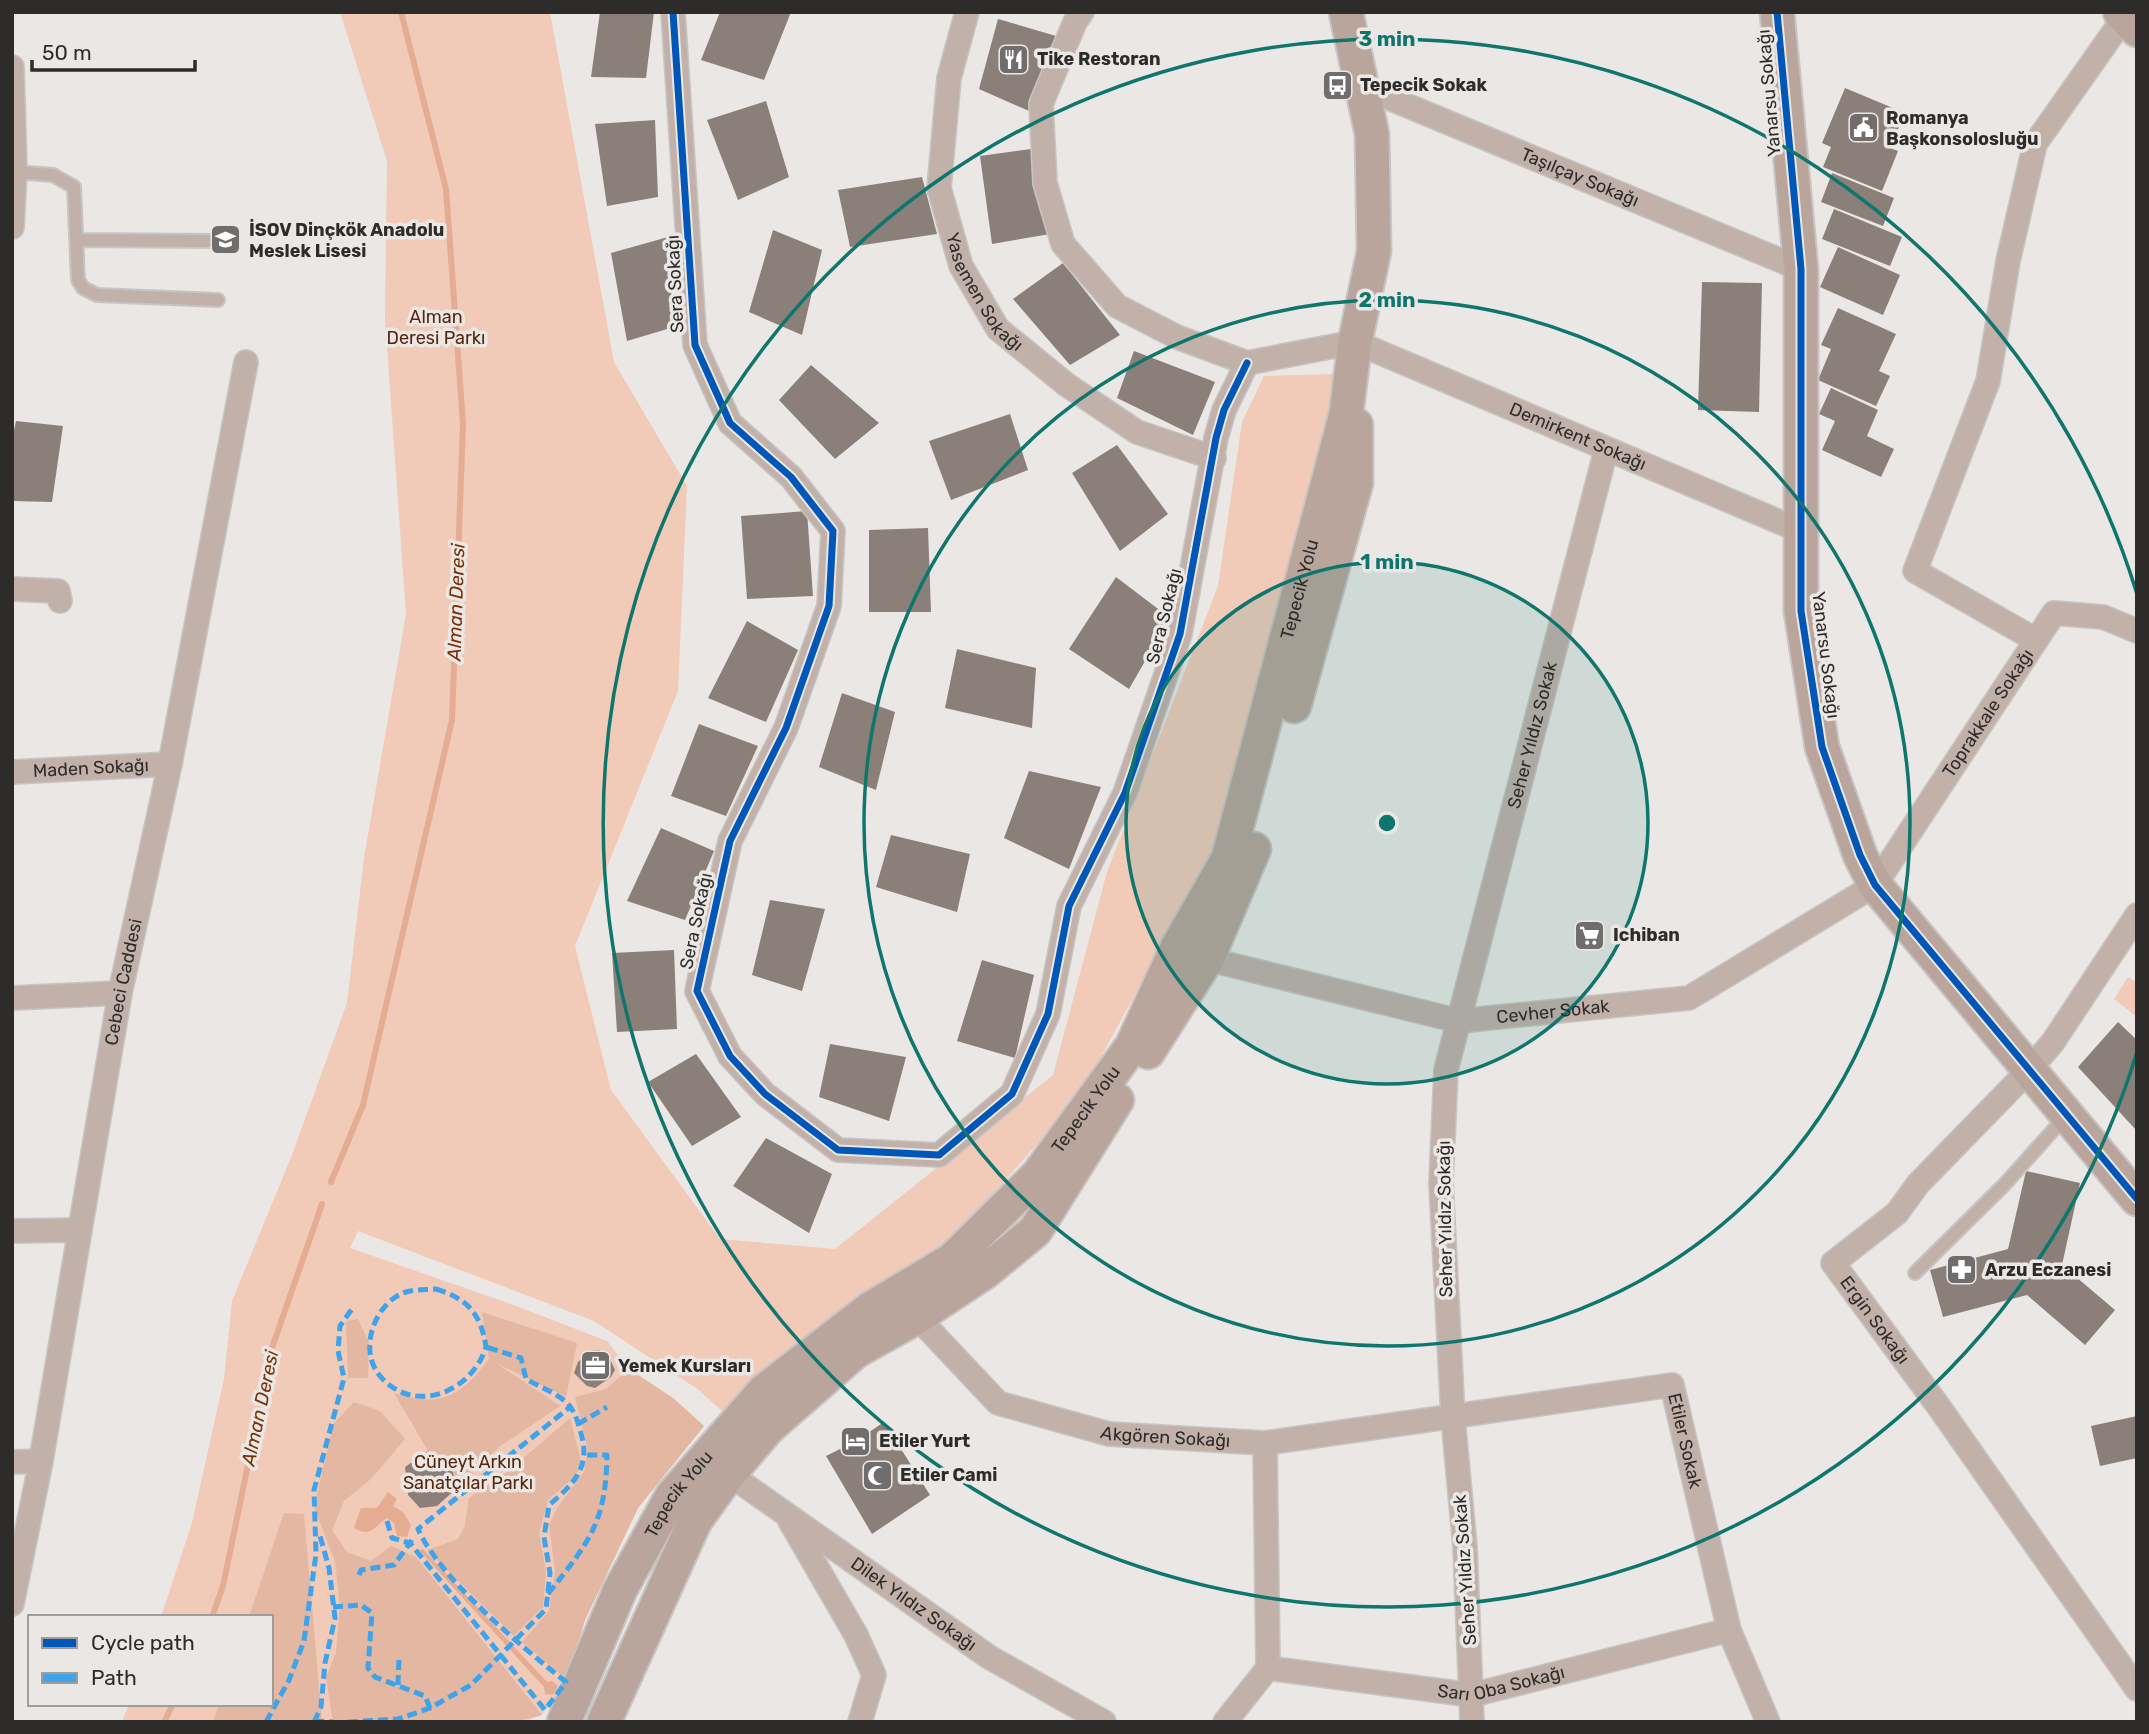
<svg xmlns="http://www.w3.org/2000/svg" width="2149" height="1734" viewBox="0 0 2149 1734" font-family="Rubik,sans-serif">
	<rect width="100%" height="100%" fill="#eae7e5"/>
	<path fill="#f1cab8" d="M340,12h210l64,350 73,124 -9,205 -103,255 36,144 109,149 115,10 218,-174 54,-203 111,-286 24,-164 22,-46 72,-2 -17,89 -51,194 -57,197 -130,240 -136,155 -58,30 -63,43 -98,93 -27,-25 -105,-69 -236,-90 -8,17 158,55 99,38 22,28 44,29 31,28 -66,82 -53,112 -19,62 -24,33 -18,7h-402l7,-18h142v-87h-110l31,-94 32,-144 8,-78 60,-146 55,-152 17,-145 42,-244 -21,-295 2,-158z
		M2128,977l9,6v34l-23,-18z"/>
	<path fill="#e3b7a2" d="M482,1312l95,31 -11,54 -70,-34 64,43 -61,41 -42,41 -29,-37 -34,-58c47,15 66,4 95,-34z
		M358,1319l11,23 -1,36h-20l-2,-57z
		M629,1369l44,29 31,28 -66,82 -53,112 -18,60 -45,-38 27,-31 6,-41 -6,-45 8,-17 27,-36 4,-22 -13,-53 31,-8z
		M354,1402l26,9 25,28 -34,40 -27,22 -12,29 15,22 24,9 20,-15 25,11 126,158 -29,7h-180l-7,-45 10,-24 4,-47 -5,-44 -21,-55 20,-84z
		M570,1418l12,47 -10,14 -24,21 -9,33 7,38 -3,36 -29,29 -87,-86 31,-11 7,-13 4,-28 37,-25z
		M284,1513l20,1 18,208h-109l6,-18h52v-87h-22z"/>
	<path fill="#e4ad92" d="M388,1492l9,7 -4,7 11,7 7,12 -4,12 -10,-1 -3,-13 -7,-5c-14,9 -15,20 -33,10l7,-20h16z
		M423,1549l124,133 5,-1 6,5 -5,9 -8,-1 -1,-7 -125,-137z"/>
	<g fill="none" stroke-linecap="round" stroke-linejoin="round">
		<path stroke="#e4ad92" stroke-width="6" d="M331,1182l32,-77 89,-385 11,-296 -17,-235 -45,-177
			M212,1617l11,-31 49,-238 50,-144
			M164,1722l9,-18"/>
	</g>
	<path fill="#8b8079" d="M600,12h54l-8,66 -55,-1z
		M720,12h71l-27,68 -63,-20z
		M998,19l58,17 -27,75 -50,-22z
		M1845,88l60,25 -15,35 8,3 -16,40 -59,-24 8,-20 -9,-4z
		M766,101l23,76 -51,23 -31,-80z
		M655,120l3,77 -51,9 -12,-82z
		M1031,149l19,85 -58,10 -12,-88z
		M1832,173l62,25 -11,28 -62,-24z
		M922,177l15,57 -87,13 -12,-57z
		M1834,209l68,28 -12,29 -68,-27z
		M773,230l49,20 -20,85 -53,-23z
		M668,237l6,90 -47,14 -16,-88z
		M1838,247l62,28 -17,40 -63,-28z
		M1063,263l57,72 -50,30 -57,-66z
		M1702,282l60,1 -3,129 -61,-2z
		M1838,308l58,26 -17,37 11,5 -14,30 -58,-26 13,-31 -10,-4z
		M1134,351l81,31 -22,53 -76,-37z
		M811,365l68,58 -44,36 -56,-59z
		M1831,388l47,22 -11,26 27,13 -13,28 -59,-27 13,-29 -16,-7z
		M1010,414l18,56 -77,30 -22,-59z
		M16,421l47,5 -11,76 -40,-1v-61z
		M1117,445l51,69 -48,37 -48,-78z
		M807,511l6,85 -66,3 -6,-83z
		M928,528l3,84h-62v-82z
		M1116,577l54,41 -41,71 -60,-40z
		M747,621l51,29 -32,72 -58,-24z
		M957,649l79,19 -4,60 -87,-20z
		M842,693l53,19 -19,78 -57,-23z
		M699,724l59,22 -32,70 -55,-20z
		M1029,771l72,16 -32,82 -65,-31z
		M661,828l53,23 -29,69 -58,-19z
		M891,835l79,19 -13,58 -81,-25z
		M770,900l55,9 -23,82 -50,-16z
		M674,950l3,79 -60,3 -5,-79z
		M982,960l52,15 -19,83 -58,-17z
		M2118,1022l19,18v91l-59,-64z
		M830,1044l76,13 -17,64 -70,-24z
		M696,1054l45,63 -49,29 -44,-64z
		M766,1138l66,36 -23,59 -76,-47z
		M2026,1171l54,12 -18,82 53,45 -30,35 -58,-50 -84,22 -13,-47 78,-21z
		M599,1350l11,9 5,11 -4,7 -16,11 -8,-2 -13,-13 4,-11 12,-11z
		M2137,1416v42l-37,8 -9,-40z
		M884,1422l46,73 -58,39 -46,-78 30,-15z
		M428,1451l23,15 6,22 -20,18 -17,2 -12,-13 -3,-28z"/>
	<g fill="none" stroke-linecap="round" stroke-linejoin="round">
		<defs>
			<path id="lane" d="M15,172l38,3 21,12 4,93 5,8 14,7 121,5
				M77,240l135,1
				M1915,1273l90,-89 60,-67"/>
			<g id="street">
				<path d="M673,12l22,333 35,78 61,54 42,54 -4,75 -43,122 -56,113 -33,150 33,65 35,38 73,56 101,5 73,-61 36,-80 21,-108 56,-113 55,-159 36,-196 8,-28 23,-47"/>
				<path id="s1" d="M967,12l-18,66 -10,110 22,78 37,63 69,56 70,47 77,26"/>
				<path d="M1082,12l-7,10 -34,82 4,79 18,61 54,62 60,31 70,26"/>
				<path d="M12,67l3,105 -3,55"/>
				<path id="s2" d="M1360,86l441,183"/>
				<path id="s3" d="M1247,363l108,-21 446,189"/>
				<path d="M12,589l46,2 2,10"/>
				<path d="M2036,640l-121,-69 73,-190 20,-120 27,-117 93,-132"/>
				<path id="s4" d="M12,772l158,-8"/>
				<path id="s5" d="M2137,915l-84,127 -24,28 -111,114 -21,29 -64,50 106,144 198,282"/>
				<path id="s6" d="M1207,959l252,62 230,-23 186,-113 179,-272 49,4 34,14"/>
				<path d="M12,998l108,-5"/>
				<path d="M12,1231l68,-1"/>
				<path id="s7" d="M917,1317l81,86 111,31 156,9 407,-58 57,245 39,92"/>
				<path d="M1265,1443l3,225"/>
				<path d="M12,1462l29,-1"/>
				<path id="s8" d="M729,1474l260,183 115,65"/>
				<path d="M790,1521l66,114 18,40 -14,47"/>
				<path id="s9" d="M12,1604l29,-143 79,-468 50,-229 76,-402"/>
				<path id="s10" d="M1268,1668l204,27 257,-65"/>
				<path d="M1225,1722l43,-54"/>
				<path id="s11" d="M1472,1722l-7,-175 -12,-129 -12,-235 5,-113 160,-620"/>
			</g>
			<g id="secondary">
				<path d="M1777,12l24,257v342l21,136 38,108 15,30 262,314"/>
				<path d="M2120,12l17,18"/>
				<path d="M1294,706l62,-223v-58"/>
				<path d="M1148,1052l59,-93 47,-110"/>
				<path id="s12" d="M564,1722l56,-132 52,-94 92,-105 106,-82 82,-49 86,-85 94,-129 45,-98 51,-89 118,-445 9,-72 19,-91 -2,-117 -26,-122"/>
				<path d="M604,1722l91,-201 34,-47 39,-46 88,-77 61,-34 68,-45 50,-41 82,-131"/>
			</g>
		</defs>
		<use href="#lane" stroke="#c7c5c4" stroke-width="16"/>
		<use href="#street" stroke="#c7c5c4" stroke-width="26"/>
		<use href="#secondary" stroke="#c7c5c4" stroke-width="37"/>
		<use href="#lane" stroke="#c1b1a9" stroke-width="12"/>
		<use href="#street" stroke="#c1b1a9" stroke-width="23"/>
		<use href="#secondary" stroke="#b9a59b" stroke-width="33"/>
		<path stroke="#3ea3eb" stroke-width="5" stroke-dasharray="10 5" stroke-linecap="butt" d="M436,1289c32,10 45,25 50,58 -14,45 -72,69 -106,29 -22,-26 -6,-71 23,-83 10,-4 22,-3 33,-4z
			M578,1424l29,-17
			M387,1521l5,17 18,5 3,-5
			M359,1575l2,-5 33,-5 16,-22 135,167 21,-28c-44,-35 -126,-103 -148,-153l152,-122
			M548,1594c41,-52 58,-71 59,-139h-23
			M333,1607l28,-2 11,8 -4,55 7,9 50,19 5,12
			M398,1685l1,-28
			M314,1721l20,1
			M266,1722l23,-42 15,-39 12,-87 -2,-64 30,-112 -6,-27 2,-25 14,-20
			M314,1722l7,-15 4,-44 10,-45 -6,-50 -9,-32
			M348,1722l50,-3 32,-11 41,-23 75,-76 4,-36 -6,-36 5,-32c26,-22 43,-39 31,-75 -3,-11 -6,-21 -15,-29 -11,-9 -27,-15 -39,-22l-5,-21 -35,-11"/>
		<defs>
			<path id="cycleway" d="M673,12l22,333 35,78 61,54 42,54 -4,75 -43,122 -56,113 -33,150 33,65 35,38 73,56 101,5 73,-61 36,-80 21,-108 56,-113 55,-159 36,-196 8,-28 23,-47
				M1777,12l24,257v342l21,136 38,108 15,30 262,314"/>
		</defs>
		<use href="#cycleway" stroke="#ebe7e4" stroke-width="11"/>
		<use href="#cycleway" stroke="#0057b8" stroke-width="7"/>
	</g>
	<circle cx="1387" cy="823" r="261" fill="#0f766e" fill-opacity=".12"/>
	<g fill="none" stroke="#0f766e" stroke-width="3.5">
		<circle cx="1387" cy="823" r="261"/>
		<circle cx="1387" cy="823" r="523"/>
		<path d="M2137 1052A784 784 0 1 1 2137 594"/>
	</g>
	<defs>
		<symbol id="restaurant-square" viewBox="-11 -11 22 22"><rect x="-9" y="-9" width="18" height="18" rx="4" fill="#706d6c" stroke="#ebe7e4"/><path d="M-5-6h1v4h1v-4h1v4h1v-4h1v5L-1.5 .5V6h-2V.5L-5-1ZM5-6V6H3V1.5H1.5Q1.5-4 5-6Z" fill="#fff"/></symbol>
		<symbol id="bus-square" viewBox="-11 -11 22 22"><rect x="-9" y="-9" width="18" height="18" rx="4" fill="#706d6c" stroke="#ebe7e4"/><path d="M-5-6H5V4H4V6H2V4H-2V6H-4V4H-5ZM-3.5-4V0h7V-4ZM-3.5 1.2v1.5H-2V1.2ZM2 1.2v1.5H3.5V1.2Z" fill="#fff"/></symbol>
		<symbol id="civic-square" viewBox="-11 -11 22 22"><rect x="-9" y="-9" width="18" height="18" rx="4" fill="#706d6c" stroke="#ebe7e4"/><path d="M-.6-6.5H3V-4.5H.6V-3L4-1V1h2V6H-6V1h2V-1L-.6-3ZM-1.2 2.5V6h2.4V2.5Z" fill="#fff"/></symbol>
		<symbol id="school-square" viewBox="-11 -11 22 22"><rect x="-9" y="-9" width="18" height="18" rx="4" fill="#706d6c" stroke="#ebe7e4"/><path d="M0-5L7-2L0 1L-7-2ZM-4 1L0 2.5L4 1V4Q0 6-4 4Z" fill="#fff"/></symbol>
		<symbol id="supermarket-square" viewBox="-11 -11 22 22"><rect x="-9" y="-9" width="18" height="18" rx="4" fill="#706d6c" stroke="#ebe7e4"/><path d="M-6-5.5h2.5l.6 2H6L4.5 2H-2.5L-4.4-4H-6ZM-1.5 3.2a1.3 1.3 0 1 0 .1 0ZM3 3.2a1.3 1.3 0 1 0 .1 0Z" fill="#fff"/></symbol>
		<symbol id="pharmacy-square" viewBox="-11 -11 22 22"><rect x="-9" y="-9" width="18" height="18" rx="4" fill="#706d6c" stroke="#ebe7e4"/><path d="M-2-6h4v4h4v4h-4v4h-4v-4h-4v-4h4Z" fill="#fff"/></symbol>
		<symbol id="office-square" viewBox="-11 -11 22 22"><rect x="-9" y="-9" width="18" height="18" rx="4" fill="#706d6c" stroke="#ebe7e4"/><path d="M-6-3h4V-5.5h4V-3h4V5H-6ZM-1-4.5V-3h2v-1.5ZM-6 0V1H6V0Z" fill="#fff"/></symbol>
		<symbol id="hotel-square" viewBox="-11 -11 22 22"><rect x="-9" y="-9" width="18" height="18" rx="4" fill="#706d6c" stroke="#ebe7e4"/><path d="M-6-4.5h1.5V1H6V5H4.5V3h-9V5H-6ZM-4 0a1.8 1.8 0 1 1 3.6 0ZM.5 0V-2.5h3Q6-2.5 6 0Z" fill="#fff"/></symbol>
		<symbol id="mosque-square" viewBox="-11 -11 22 22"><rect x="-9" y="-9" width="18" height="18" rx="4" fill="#706d6c" stroke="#ebe7e4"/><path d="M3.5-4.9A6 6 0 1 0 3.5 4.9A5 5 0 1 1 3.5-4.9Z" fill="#fff"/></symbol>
	</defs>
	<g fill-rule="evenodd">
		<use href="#restaurant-square" x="996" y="42" width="35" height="35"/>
		<use href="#bus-square" x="1320" y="68" width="35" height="35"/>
		<use href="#civic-square" x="1846" y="110" width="35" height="35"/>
		<use href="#school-square" x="208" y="222" width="35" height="35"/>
		<use href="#supermarket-square" x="1572" y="918" width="35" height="35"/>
		<use href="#pharmacy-square" x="1944" y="1252" width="35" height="35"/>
		<use href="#office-square" x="578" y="1348" width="35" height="35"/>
		<use href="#hotel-square" x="838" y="1424" width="35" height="35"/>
		<use href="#mosque-square" x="860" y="1458" width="35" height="35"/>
	</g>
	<g text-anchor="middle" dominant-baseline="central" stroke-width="7" stroke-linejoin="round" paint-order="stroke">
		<g font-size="18" font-weight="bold" fill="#2e2c2b" stroke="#ebe7e4" text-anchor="start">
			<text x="1037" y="59">Tike Restoran</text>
			<text x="1360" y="85">Tepecik Sokak</text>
			<text x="1886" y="118">Romanya<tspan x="1886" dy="21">Başkonsolosluğu</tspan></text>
			<text x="249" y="230">İSOV Dinçkök Anadolu<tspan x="249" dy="21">Meslek Lisesi</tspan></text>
			<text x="1613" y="935">Ichiban</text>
			<text x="1985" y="1270">Arzu Eczanesi</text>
			<text x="618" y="1366">Yemek Kursları</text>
			<text x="879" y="1441">Etiler Yurt</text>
			<text x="900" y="1475">Etiler Cami</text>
		</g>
		<g font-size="18" fill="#2e2c2b" stroke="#ebe7e4">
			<text transform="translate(1769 93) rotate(-95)">Yanarsu Sokağı</text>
			<text stroke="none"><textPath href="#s2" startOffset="238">Taşılçay Sokağı</textPath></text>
			<text transform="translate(675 284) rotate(-93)">Sera Sokağı</text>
			<text stroke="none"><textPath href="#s1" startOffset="294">Yasemen Sokağı</textPath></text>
			<text stroke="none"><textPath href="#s3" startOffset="352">Demirkent Sokağı</textPath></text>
			<text stroke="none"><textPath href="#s12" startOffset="1390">Tepecik Yolu</textPath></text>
			<text transform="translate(1164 616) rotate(-76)">Sera Sokağı</text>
			<text transform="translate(1826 655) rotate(83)">Yanarsu Sokağı</text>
			<text stroke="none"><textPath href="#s6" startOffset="914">Toprakkale Sokağı</textPath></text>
			<text stroke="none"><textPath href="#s11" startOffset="999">Seher Yıldız Sokak</textPath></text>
			<text stroke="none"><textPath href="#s4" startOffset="79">Maden Sokağı</textPath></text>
			<text transform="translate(696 921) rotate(-78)">Sera Sokağı</text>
			<text stroke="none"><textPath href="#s9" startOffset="632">Cebeci Caddesi</textPath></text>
			<text stroke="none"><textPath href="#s6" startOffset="354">Cevher Sokak</textPath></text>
			<text stroke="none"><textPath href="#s12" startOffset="822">Tepecik Yolu</textPath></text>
			<text transform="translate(1445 1219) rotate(-91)">Seher Yıldız Sokağı</text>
			<text stroke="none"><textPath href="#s5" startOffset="536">Ergin Sokağı</textPath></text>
			<text stroke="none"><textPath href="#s7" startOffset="290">Akgören Sokağı</textPath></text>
			<text stroke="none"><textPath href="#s7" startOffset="858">Etiler Sokak</textPath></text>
			<text stroke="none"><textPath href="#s12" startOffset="256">Tepecik Yolu</textPath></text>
			<text transform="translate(1465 1570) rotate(-94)">Seher Yıldız Sokak</text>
			<text stroke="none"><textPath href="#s8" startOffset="226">Dilek Yıldız Sokağı</textPath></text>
			<text stroke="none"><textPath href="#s10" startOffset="236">Sarı Oba Sokağı</textPath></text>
		</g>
		<g font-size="18" fill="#58260b" stroke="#ebe7e4">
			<text x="436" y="317">Alman<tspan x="436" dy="21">Deresi Parkı</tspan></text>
			<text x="468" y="1462">Cüneyt Arkın<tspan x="468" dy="21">Sanatçılar Parkı</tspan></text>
		</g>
		<g font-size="19" font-style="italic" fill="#783207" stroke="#ebe7e4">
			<text transform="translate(456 602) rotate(-88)">Alman Deresi</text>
			<text transform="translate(260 1408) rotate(-78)">Alman Deresi</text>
		</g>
	</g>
	<circle cx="1387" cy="823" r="10" fill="#0f766e" stroke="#ebe7e4" stroke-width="3.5"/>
	<g font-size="21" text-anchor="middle" font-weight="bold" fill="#0f766e" stroke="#ebe7e4" stroke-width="7" stroke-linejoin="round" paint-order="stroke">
		<text x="1387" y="46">3 min</text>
		<text x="1387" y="307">2 min</text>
		<text x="1387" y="569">1 min</text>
	</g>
	<rect width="2149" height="1734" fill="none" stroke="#2e2c2b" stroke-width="28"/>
	<rect x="28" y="1615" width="245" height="91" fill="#ebe7e4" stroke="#9f9c9a" stroke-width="2"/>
	<rect x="42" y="1638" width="35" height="10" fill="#0057b8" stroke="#9f9c9a" stroke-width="2"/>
	<text x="91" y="1650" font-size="21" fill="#2e2c2b">Cycle path</text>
	<rect x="42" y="1673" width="35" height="10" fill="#3ea3eb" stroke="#9f9c9a" stroke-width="2"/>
	<text x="91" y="1685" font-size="21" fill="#2e2c2b">Path</text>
	<path d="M32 60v10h163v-10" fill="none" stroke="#2e2c2b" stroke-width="3.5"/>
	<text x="42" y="60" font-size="21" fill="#2e2c2b" stroke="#ebe7e4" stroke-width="5" paint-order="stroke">50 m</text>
</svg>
